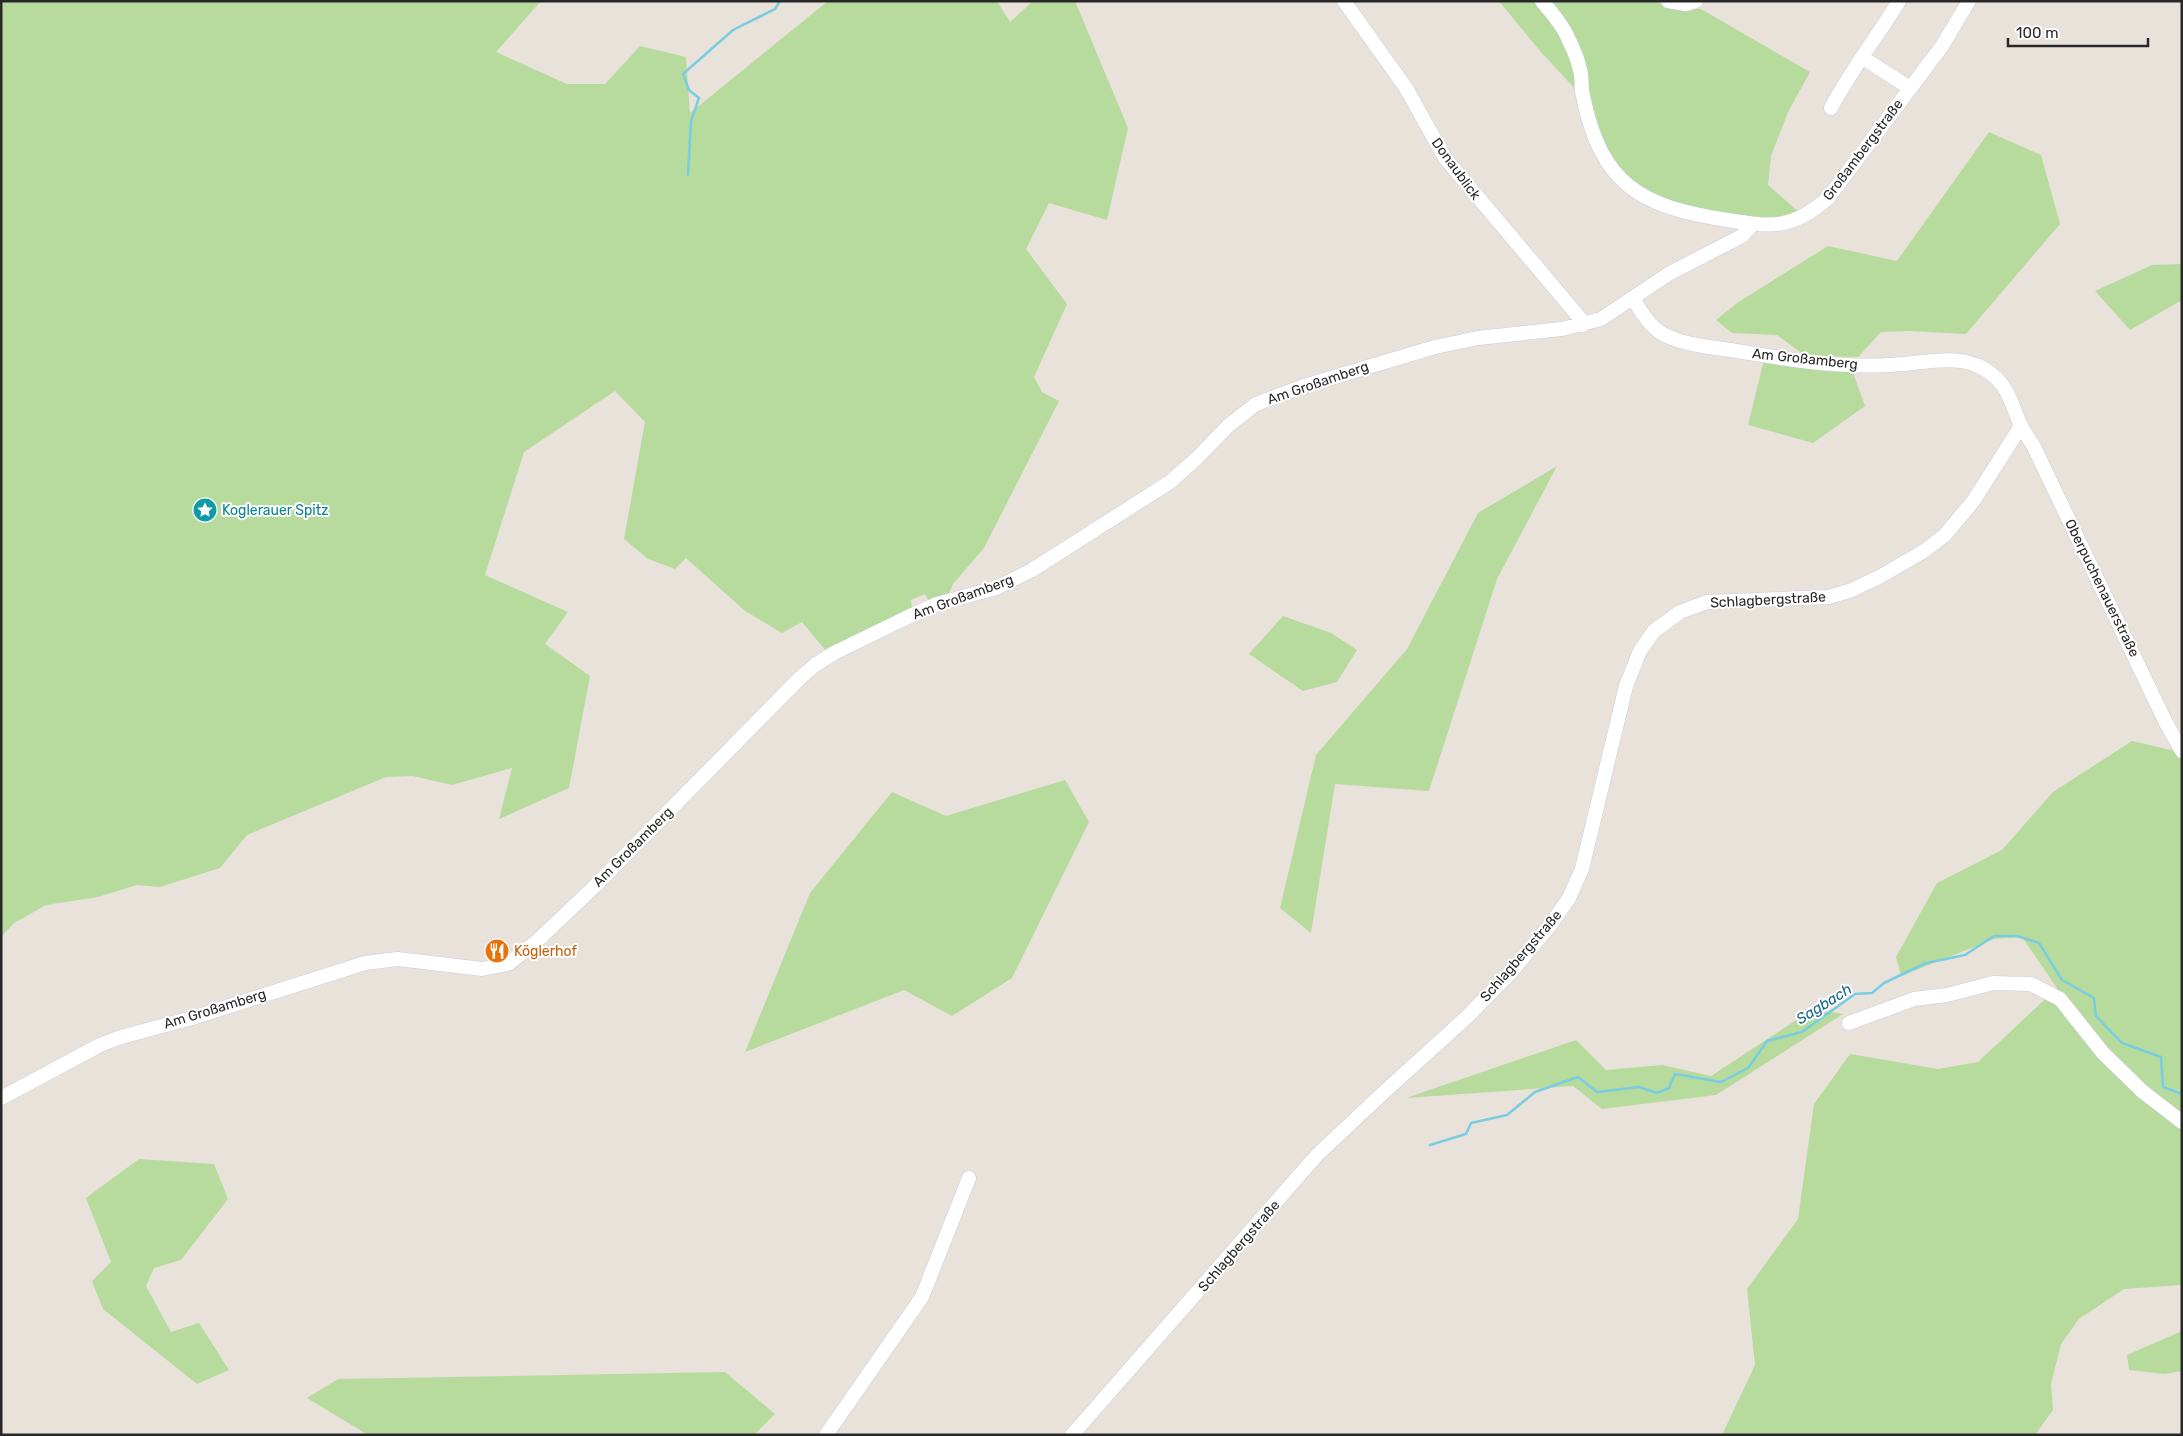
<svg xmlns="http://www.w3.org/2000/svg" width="2183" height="1436" viewBox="0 0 2183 1436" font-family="Rubik,sans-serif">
	<rect width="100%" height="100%" fill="#e9e2db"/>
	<path fill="#b6db9d" d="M1,1h540l-45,51 71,32h38l35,-38 46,11 4,56 138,-112h169l13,21 23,-21h42l53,127 -21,92 -58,-17 -23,46 41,55 -33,73 8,15 17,9 -75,147 -31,36 -5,11 -19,7 -4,-8 -14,6 1,9 -86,42 -24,-29 -20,11 -37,-22 -59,-53 -11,11 -27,-10 -24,-20 21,-117 -30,-31 -91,61 -39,123 83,37 -23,32 45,32 -21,112 -70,31 13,-51 -60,17 -39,-9 -27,1 -139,58 -27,33 -60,19 -23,-2 -39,12 -52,8 -32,18 -13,14z
		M1499,1h157l12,7 33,1 109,63 -22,40 -17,44 -3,29 32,28 -37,6 -81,-12 -42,-18 -29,-32 -11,-20 -8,-30 -52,-56z
		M1989,132l52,23 19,69 -94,110 -58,-3 -27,1 -23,25 -52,-1 -29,-21 -45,-2 -16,-13 21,-17 91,-57 69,15z
		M2182,264v36l-52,30 -35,-39 57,-26z
		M1764,360l88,10 13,36 -52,37 -65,-18z
		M1557,466l-60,113 -68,212 -94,-7 -24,149 -31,-25 36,-153 91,-106 71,-136z
		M1283,616l48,17 26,17 -20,32 -34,9 -54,-37z
		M2132,741l43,10 7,11v523l-58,4 -45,30 -18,25 -10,40 2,26 -18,25h-313l33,-70 -8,-76 51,-70 16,-115 36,-50 88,15 40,-7 79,-74 -35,-51 -28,2 -93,37 -5,-19 41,-74 65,-33 51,-58z
		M1065,780l24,42 -77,156 -60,38 -48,-26 -159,62 65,-159 82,-101 54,24z
		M1813,1009l30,5 -127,81 -114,14 -29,-23 -167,12 170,-58 30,30 56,-5 49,11z
		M139,1159l75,5 14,35 -47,61 -27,8 -8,18 25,46 28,-9 30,47 -32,14 -94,-75 -11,-28 19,-19 -25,-64z
		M2182,1331v40l-17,3 -36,-4 -2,-15z
		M725,1372l50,42 -21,21h-386l-61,-37 31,-19z"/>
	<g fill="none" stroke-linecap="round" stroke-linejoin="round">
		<path stroke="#78cde2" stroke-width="2.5" d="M688,175l3,-54 8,-23 -10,-8 -6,-16 50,-44 42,-21 5,-8
			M1430,1145l36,-11 5,-11 36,-8 28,-23 43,-15 19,15 42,-5 18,6 12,-5 6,-14 46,8 27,-14 19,-27 35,-9 53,-38 17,-1 12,-10 42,-20 39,-8 29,-19h23l22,7 23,37 32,18 2,18 26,27 39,14 2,30 19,7"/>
		<defs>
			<path id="minor" d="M1344,1l62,87 39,70 134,159 4,8
				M1542,1c9,11 21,24 26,37 5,10 11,25 13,36 1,7 0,15 2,22 18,89 58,111 144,124 45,7 65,10 101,-22l114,-152 27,-45
				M1668,1l18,3 10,-3
				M1863,58l47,30
				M1831,108c20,-38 46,-71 68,-107
				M1633,299c9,13 17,29 32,36 20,10 45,12 66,15 53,9 105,18 158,15 31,-1 69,-13 97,5 24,16 24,32 35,56 3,6 8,13 12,19l133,278 16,28
				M1849,1023l65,-24 33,-4 46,-12 38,1 29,15 43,54 39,38 40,31
				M1,1098l99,-53 21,-8 71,-19 173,-55 33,-4 84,10 26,-5 28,-22 59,-56 205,-208 15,-13 19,-12 74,-36 29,-13 59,-16 36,-18 138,-88 27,-24 31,-32 28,-22 45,-17 134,-40 43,-9 84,-9 39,-10 69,-46 72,-37 10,-11
				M826,1435l96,-138 47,-119
				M1072,1435l245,-280 66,-62 86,-78 43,-44 39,-47 18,-26 13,-29 44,-183 14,-35 14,-20 26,-19 27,-10 122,-5 23,-7 29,-14 43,-25 21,-16 29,-35 47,-74"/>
		</defs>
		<use href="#minor" stroke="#caced9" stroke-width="15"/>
		<use href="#minor" stroke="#fff" stroke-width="14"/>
	</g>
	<defs>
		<symbol id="sight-disc" viewBox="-11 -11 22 22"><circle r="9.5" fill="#0f9aa8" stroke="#fff"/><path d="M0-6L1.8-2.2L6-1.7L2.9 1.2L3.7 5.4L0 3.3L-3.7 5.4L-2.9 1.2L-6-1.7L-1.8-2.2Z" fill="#fff"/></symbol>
		<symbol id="restaurant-disc" viewBox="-11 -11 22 22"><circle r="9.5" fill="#e8710a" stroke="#fff"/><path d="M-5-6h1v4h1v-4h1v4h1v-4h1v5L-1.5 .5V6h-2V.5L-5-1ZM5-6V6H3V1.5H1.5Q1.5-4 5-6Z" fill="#fff"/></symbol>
	</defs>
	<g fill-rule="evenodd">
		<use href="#sight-disc" x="191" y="496" width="28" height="28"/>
		<use href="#restaurant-disc" x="483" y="937" width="28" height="28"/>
	</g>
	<g text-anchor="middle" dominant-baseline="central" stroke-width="4" stroke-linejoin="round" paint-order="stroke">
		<g font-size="14" fill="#282828" stroke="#fff">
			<text transform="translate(1863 150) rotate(-53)">Großambergstraße</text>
			<text transform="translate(1456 169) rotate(54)">Donaublick</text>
			<text transform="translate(1805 359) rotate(6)">Am Großamberg</text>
			<text transform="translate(1318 383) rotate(-19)">Am Großamberg</text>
			<text transform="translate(2102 588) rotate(64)">Oberpuchenauerstraße</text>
			<text transform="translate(963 597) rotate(-20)">Am Großamberg</text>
			<text transform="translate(1768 600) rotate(-3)">Schlagbergstraße</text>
			<text transform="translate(633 847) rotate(-45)">Am Großamberg</text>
			<text transform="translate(1521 956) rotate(-49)">Schlagbergstraße</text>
			<text transform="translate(215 1009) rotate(-17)">Am Großamberg</text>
			<text transform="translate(1239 1246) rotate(-49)">Schlagbergstraße</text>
		</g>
		<g font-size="14" fill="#0d838f" stroke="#fff" text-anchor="start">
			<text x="222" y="510">Koglerauer Spitz</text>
		</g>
		<g font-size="14" fill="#c56008" stroke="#fff" text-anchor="start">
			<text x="514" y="951">Köglerhof</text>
		</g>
		<g font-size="15" font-style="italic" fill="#1a6b8b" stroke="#fff">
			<text transform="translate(1824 1004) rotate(-32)">Sagbach</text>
		</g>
	</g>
	<rect width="2183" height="1436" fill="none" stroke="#282828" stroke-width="5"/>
	<path d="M2008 38v8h140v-8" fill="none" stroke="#282828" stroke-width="2.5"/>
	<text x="2016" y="38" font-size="15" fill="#282828" stroke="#ffffff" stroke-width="4" paint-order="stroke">100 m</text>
</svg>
